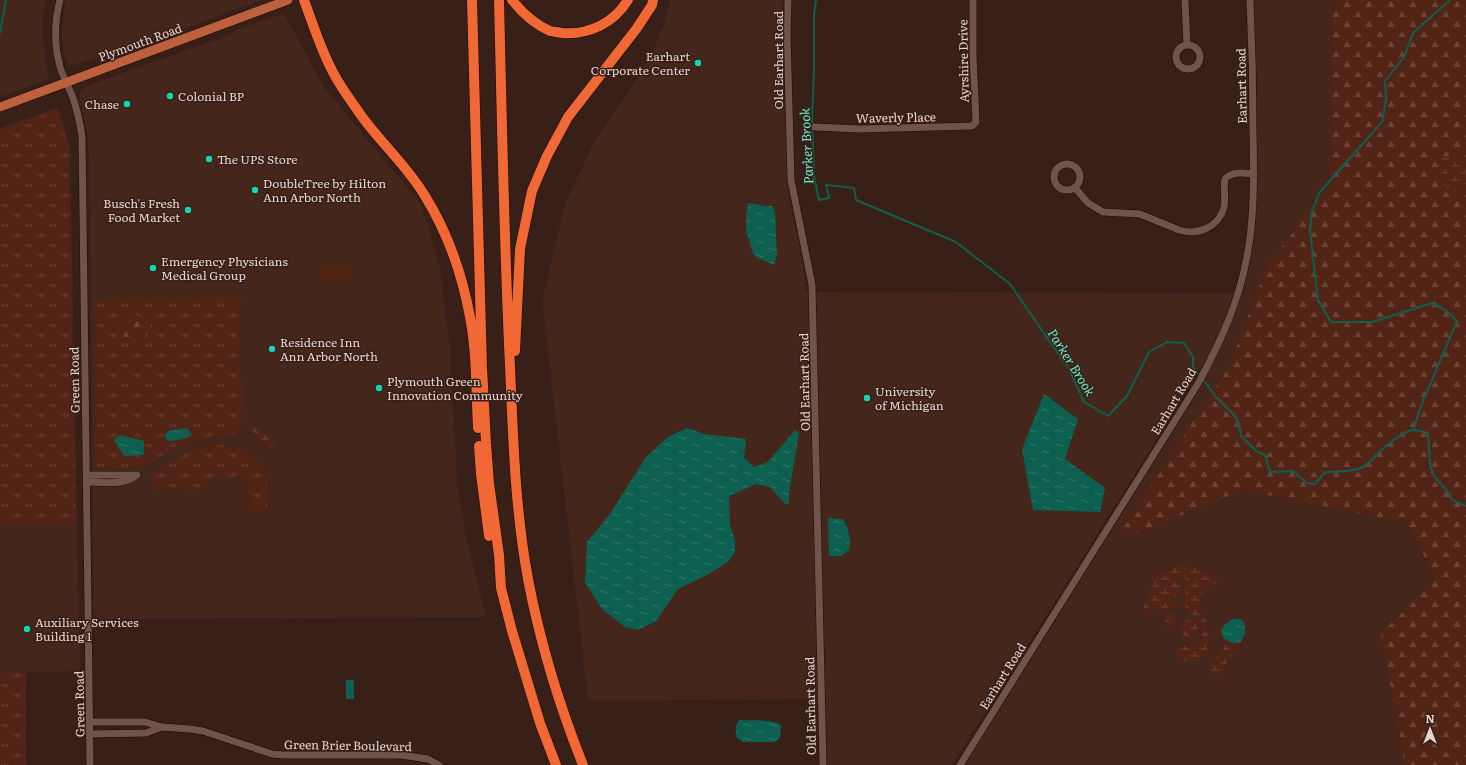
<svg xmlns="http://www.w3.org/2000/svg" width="1466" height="765" viewBox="0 0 1466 765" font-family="Literata,serif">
	<defs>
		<pattern id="grass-tufts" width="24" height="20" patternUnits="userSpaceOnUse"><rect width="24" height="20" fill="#522415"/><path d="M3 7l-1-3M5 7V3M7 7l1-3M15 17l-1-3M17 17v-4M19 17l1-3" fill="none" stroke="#6b4336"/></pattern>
		<pattern id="forest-firs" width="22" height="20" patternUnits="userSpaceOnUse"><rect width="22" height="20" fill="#522415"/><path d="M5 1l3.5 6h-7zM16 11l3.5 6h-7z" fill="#6b4336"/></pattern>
		<pattern id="wetland-marsh" width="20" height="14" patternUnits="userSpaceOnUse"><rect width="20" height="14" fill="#522415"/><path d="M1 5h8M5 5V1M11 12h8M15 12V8" fill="none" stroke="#6b4336"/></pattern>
		<pattern id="water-ripples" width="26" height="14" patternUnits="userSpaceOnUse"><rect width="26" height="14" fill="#0d6050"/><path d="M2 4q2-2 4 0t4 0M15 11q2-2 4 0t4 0" fill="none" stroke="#307668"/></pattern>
	</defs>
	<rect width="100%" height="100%" fill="#381f17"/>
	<path fill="#45261b" d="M0,0h46l-3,21v18l5,35v4l-5,3 -43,16z
		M66,0h195l-136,51 -4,1 -2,-2 -46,16 -4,-2 -4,-5 -3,-21 1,-19z
		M670,0h113l-1,60 7,137 14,65 3,30 427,1h7l14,-67 -1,-226h213v765h-501l241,-386 -7,-12 -28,50 -219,348h-127l-2,-66 -235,2 -46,-400 23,-97 29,-62 26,-39 14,-19 18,-31 12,-29z
		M284,13l40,74 90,109 7,9 7,20 11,37 11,83 7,133 7,48 22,91 -392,2 -5,-463 -2,-25 -8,-33 1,-6 7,-6 99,-36 33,-11 20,-10z
		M58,107l12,39 10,525 -80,3v-546z"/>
	<path fill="url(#grass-tufts)" d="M58,109l10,38 8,376h-76v-392z
		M241,297l-3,60 5,36 -3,41 -45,4 -52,28 -21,3 -26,-1 -1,-169z
		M221,445l21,4 16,12 9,15v35h-17l-1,-28 -5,-6 -29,-1 -14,13 -47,1 -5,-13c17,-11 33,-24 53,-29 6,-2 13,-2 19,-3z
		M26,672v93h-26v-91z"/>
	<path fill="url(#forest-firs)" d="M1340,0h126v765h-61l-24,-132 55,-53 -28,-57 -165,-33 -106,43 -14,-4 106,-162 39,-103 62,-78 3,-178z
		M133,314l19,8 -6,15 -20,1 -11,-10z"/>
	<path fill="url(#wetland-marsh)" d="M1443,156c19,0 23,9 23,27l-10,8 -7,-1 -15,-17z
		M255,424l7,9 12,7 -2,9 -20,-18z
		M1180,565l14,2 30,16 -12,1 -9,8 -3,13 9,25 -1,16 -4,11 -21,5h-3l-5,-15 2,-2c9,2 16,1 24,-4 4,-15 -2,-24 -15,-30 -3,-13 2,-24 -2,-37l-2,-1 -3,3 3,5 -1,15 -14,2v2l8,1 4,3 -2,4 -9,1 -2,3 13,4 -7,8 -2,6 -5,-1 1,-14 -4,-6h-11l1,4 -9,2 1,-9 13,-31z
		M1180 629a9 9 0 1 1 18 0a9 9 0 1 1-18 0Z
		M1225,639l7,4h8c-2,8 -12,14 -14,21 -4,7 0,6 -7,14l-8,-3 -2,-8 2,-6c10,-5 14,-11 14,-22z"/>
	<path fill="#522415" d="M350,265v15l-30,1v-15z"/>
	<path fill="url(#water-ripples)" d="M748,203l17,3h7l3,6 2,42 -3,11 -16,-7 -5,-4 -7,-24v-14z
		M1044,394l34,25 -13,40 40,29 -5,24 -67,-2 -11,-61z
		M187,428l5,7 -13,5 -12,1 -2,-6 3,-4z
		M687,428l17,6 42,5 -2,19 10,9 14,-5 27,-32 4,3 -10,60v11h-4l-15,-17 -14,-3 -27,12 1,28 5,17v11l-7,10 -21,13 -29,14 -22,32 -18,9 -13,-3 -22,-17 -18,-27 2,-41 22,-27 38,-59 21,-19z
		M120,435l24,6v14l-20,1 -10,-16z
		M828,518l15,1c6,11 8,19 6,31l-8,6h-12z
		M1234,619h6l4,3c2,9 1,14 -4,21h-8l-9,-5 -2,-8 4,-6z
		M346,680h8v19h-8z
		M739,720c14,1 26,-1 39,3l3,3 -1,12 -6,4h-31l-6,-4c-2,-7 -2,-12 2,-18z"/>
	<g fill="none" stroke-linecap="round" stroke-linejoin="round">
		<path stroke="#0d6050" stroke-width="2" d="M816,0l-2,15v58l-2,46 2,57 5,24 10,-2 -3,-13 28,3 2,12 100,42 54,42 59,85 15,33 24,14 19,-20 22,-44 18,-10 17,1 9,14v10l7,9
			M0,33l6,-33
			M1203,379l13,18 19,19 4,8 2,12 15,15 9,4 5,17 23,-1 14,12 8,1 9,-11c12,-3 28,0 39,-6 7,-4 11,-10 16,-15 7,-6 25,-21 34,-22 5,0 11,2 15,3l2,31 3,11 14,16 5,9 14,6
			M1413,430l10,-29 34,-80 -12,-11 -13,-7 -60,19h-41l-13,-22 -8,-70 2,-18 7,-19 63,-71 4,-22 -1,-19 19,-24 9,-24 37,-33"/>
		<defs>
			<path id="minor" d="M60,0c-6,23 -6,47 1,70 3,8 7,17 11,25 5,14 8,27 10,42l8,628
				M788,0l-1,32 4,148 21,105 11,480
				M1185,0l2,45
				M1176 57a12 12 0 1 1 24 0a12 12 0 1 1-24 0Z
				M815,127l45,2 112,-3 4,-4 -3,-67v-55
				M1054 177a13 13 0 1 1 26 0a13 13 0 1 1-26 0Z
				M1075,188l13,15 15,9 37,2 39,16c19,6 40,-3 45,-23 2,-9 -1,-19 1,-28 7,-8 19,-6 29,-5
				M87,475h50
				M87,482c16,0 37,4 50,-7
				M90,722h55l17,5 28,2 13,2 69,23 12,1h117l27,4 11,6
				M90,734l56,-1 16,-6
				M960,765l239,-383c18,-34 35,-69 44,-107 12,-47 11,-96 10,-145 0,-43 -1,-87 -3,-130"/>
			<path id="major" d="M0,107l288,-107"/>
			<path id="highway" d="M304,0c10,27 21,62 37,86 7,11 15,22 22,32 20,27 45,49 62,78 23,37 37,78 45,121 7,36 6,74 8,111
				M472,0l10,367 4,76 3,40 10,72 2,33 11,43 28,92 16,42
				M499,0c3,122 5,244 11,366 3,71 5,143 18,213 12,63 31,126 55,186
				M512,0c11,14 22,24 38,31 4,1 8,1 12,2 27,2 52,-10 66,-33
				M515,351l5,-102 12,-58 15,-35 21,-39 69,-89 15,-23 1,-5
				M479,446l2,28 8,62"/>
		</defs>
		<use href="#minor" stroke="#1e0803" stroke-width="8"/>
		<use href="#major" stroke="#1e0803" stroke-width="10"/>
		<use href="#highway" stroke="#1e0803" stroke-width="11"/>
		<use href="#minor" stroke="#70544a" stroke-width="7"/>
		<use href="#major" stroke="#bc603e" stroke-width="9"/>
		<use href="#highway" stroke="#ef6836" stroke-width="10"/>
	</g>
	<g fill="#13d5b3" stroke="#381f17" stroke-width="1.5">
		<circle cx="698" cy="63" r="4"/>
		<circle cx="170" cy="96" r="4"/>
		<circle cx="127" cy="104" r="4"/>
		<circle cx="209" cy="159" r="4"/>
		<circle cx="255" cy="190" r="4"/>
		<circle cx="188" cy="210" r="4"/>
		<circle cx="153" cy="268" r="4"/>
		<circle cx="272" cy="349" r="4"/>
		<circle cx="379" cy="388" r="4"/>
		<circle cx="867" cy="398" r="4"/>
		<circle cx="27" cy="629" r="4"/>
	</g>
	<g text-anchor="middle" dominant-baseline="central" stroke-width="3" stroke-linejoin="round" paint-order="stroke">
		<g font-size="12" fill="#e5d4ce" stroke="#381f17">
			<text transform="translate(140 42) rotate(-20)">Plymouth Road</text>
			<text transform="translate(778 60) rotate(-90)">Old Earhart Road</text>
			<text transform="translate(963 61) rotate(-91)">Ayrshire Drive</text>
			<text transform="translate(1241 86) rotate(-91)">Earhart Road</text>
			<text transform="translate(896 117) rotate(-1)">Waverly Place</text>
			<text transform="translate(74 380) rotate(-91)">Green Road</text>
			<text transform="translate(804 382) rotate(-91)">Old Earhart Road</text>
			<text transform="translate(1173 401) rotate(-59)">Earhart Road</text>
			<text transform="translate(1002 676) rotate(-58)">Earhart Road</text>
			<text transform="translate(79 704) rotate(-91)">Green Road</text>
			<text transform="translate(810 706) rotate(-91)">Old Earhart Road</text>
			<text transform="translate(348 745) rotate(1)">Green Brier Boulevard</text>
		</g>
		<g font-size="12" fill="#e5d4ce" stroke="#381f17" text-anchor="start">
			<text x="690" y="56" text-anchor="end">Earhart<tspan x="690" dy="14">Corporate Center</tspan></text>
			<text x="178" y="96">Colonial BP</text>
			<text x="119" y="104" text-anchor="end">Chase</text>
			<text x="217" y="159">The UPS Store</text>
			<text x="263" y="183">DoubleTree by Hilton<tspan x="263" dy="14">Ann Arbor North</tspan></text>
			<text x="180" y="203" text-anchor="end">Busch's Fresh<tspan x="180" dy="14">Food Market</tspan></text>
			<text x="161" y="261">Emergency Physicians<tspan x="161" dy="14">Medical Group</tspan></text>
			<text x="280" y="342">Residence Inn<tspan x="280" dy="14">Ann Arbor North</tspan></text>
			<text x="387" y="381">Plymouth Green<tspan x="387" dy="14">Innovation Community</tspan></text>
			<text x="875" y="391">University<tspan x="875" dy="14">of Michigan</tspan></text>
			<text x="35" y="622">Auxiliary Services<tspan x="35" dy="14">Building 1</tspan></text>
		</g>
		<g font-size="13" font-style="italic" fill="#67efd0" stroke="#381f17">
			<text transform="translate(806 146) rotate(-93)">Parker Brook</text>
			<text transform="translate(1072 362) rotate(58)">Parker Brook</text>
		</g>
	</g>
	<g transform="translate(1430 729)" stroke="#381f17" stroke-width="3" paint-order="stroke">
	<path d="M0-3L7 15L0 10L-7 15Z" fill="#e5d4ce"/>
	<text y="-6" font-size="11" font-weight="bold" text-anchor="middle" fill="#e5d4ce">N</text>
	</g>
</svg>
